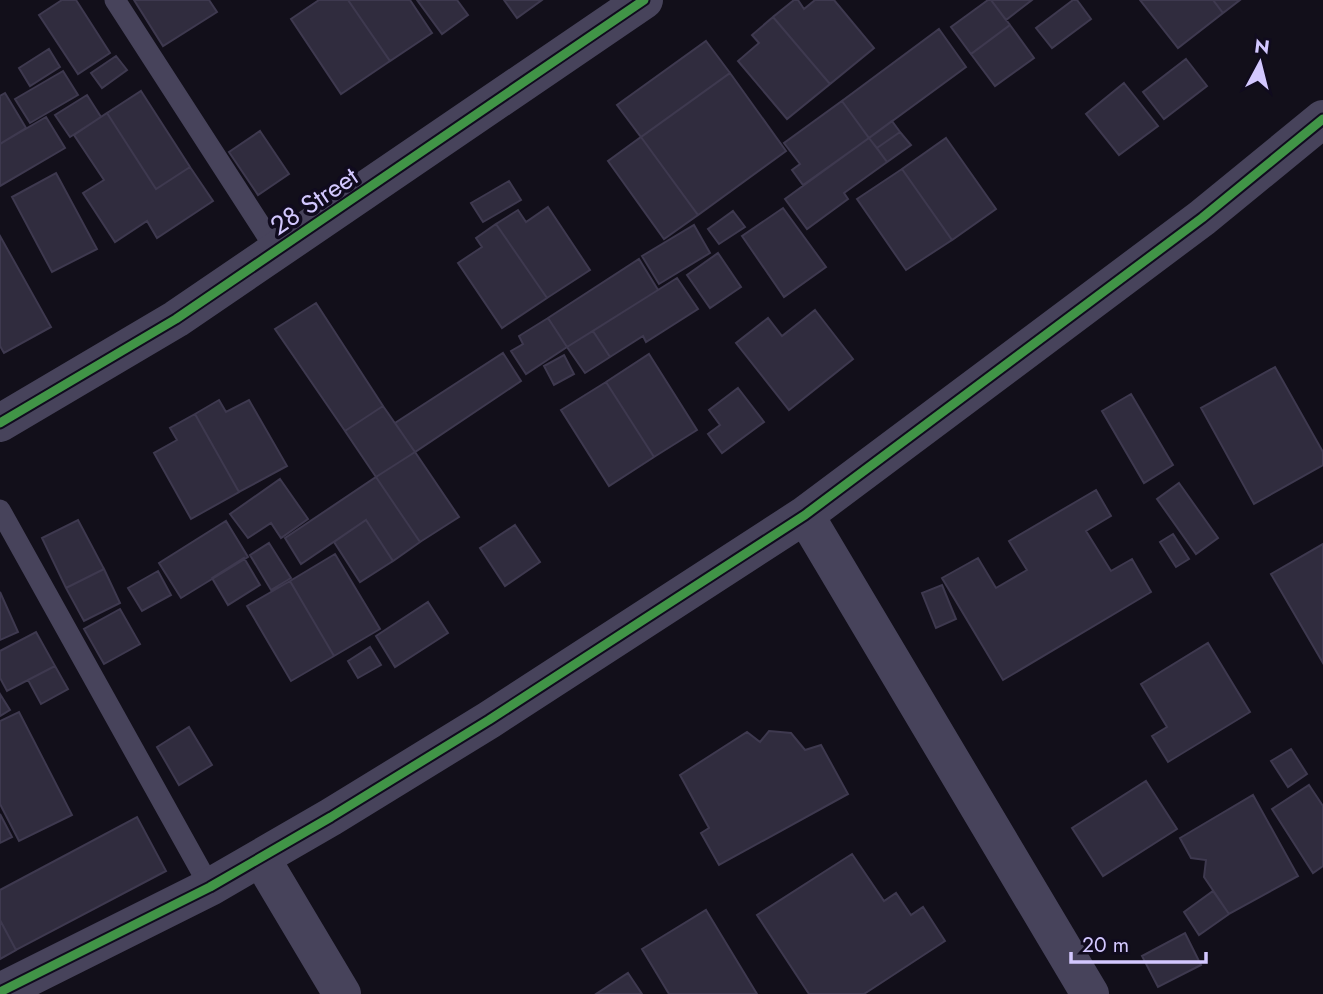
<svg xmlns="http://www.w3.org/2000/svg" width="1323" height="994" viewBox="0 0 1323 994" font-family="Jost,sans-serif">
	<rect width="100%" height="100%" fill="#120f1a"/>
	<path fill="#302c3e" stroke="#3e394f" stroke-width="2" d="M62,0h14l34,53 -32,21 -39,-59z
		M134,0h75l8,12 -54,34z
		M319,0h29l42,61 -49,33 -50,-75z
		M348,0h62l22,33 -42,28z
		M417,0h40l11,15 -26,19z
		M504,0h38l-25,18z
		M794,0h4l6,9 11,-9h19l40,48 -44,36 -57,-67z
		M988,0h3l19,25 -39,29 -20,-27z
		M991,0h41l-26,20z
		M1073,0h4l14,19 -39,29 -16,-20z
		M1140,0h73l10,13 -45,35z
		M1213,0h27l-17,13z
		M773,17l57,67 -43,35 -49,-58 21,-18 -7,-8z
		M1010,25l24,33 -39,28 -24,-32z
		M939,29l27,38 -97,71 -27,-37z
		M706,41l24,32 -89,64 -24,-32z
		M49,49l11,18 -30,19 -11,-18z
		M116,56l11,14 -25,18 -11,-15z
		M1186,59l21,27 -43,33 -21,-27z
		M63,71l15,24 -48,28 -15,-24z
		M730,73l56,78 -88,64 -57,-78z
		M1124,83l34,43 -39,29 -33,-41z
		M141,91l49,76 -34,22 -49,-76z
		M5,93l21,35 -26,16v-48z
		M87,95l14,22 -31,20 -15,-22z
		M842,101l27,37 -66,47 -11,-15 8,-6 -16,-21z
		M107,113l49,76 34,-22 23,34 -56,37 -10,-17 -32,21 -32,-49 21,-13 -30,-45z
		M46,117l19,31 -65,38v-42z
		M892,121l8,11 -23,16 -8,-10z
		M260,131l29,43 -31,21 -29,-43z
		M900,132l11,13 -24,17 -10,-14z
		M641,137l57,78 -34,24 -56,-78z
		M869,138l18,24 -43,31 4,6 -41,30 -22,-30z
		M946,138l50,71 -44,31 -50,-71z
		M902,169l50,71 -46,30 -49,-71z
		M56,173l41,76 -45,23 -40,-75z
		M509,181l12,19 -38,22 -12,-19z
		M548,207l42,63 -43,28 -51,-74 22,-14 8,12z
		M783,208l43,59 -42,30 -42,-61z
		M733,211l12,16 -26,17 -11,-15z
		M496,224l51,74 -45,30 -44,-65 24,-16 -6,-9z
		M694,225l16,28 -51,31 -17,-28z
		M0,236l51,91 -47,26 -4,-7z
		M718,253l23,34 -31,21 -23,-33z
		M639,259l19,31 -91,57 -19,-29z
		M677,278l21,31 -52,33 -3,-6 -33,21 -17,-26z
		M316,303l67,103 -38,25 -70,-102z
		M815,310l38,49 -64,51 -53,-67 32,-25 14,18z
		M548,318l19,29 -41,27 -15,-23 12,-7 -4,-8z
		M593,331l17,26 -25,16 -18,-26z
		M503,353l18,28 -106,71 -20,-29z
		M649,354l48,76 -43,27 -48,-75z
		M564,355l10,19 -20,11 -10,-19z
		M1275,367l48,85v13l-69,39 -53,-96z
		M606,382l48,75 -45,29 -48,-76z
		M738,388l26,34 -42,31 -14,-19 12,-9 -11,-15z
		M1131,394l42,71 -29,18 -42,-72z
		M219,400l7,12 23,-12 38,66 -48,26 -44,-78z
		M383,406l32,46 -39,25 -31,-46z
		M195,414l44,78 -48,27 -37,-66 23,-13 -7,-12z
		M415,452l44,65 -39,25 -44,-65z
		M376,477l44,65 -27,19 -27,-41 -65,44 -16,-26z
		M280,479l28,40 -27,19 -10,-15 -23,15 -18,-24z
		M1179,483l39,55 -22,16 -39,-55z
		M1096,490l15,26 -25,15 25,40 21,-12 19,33 -148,88 -61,-102 36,-20 18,30 31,-18 -18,-29z
		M78,520l26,49 -38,19 -24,-50z
		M366,520l27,41 -33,21 -26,-40z
		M226,521l22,36 -67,41 -22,-35z
		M515,525l25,37 -35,24 -25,-38z
		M1173,534l16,25 -13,8 -16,-25z
		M269,543l22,35 -20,12 -21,-35z
		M1323,544v119l-52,-89z
		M335,554l45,75 -46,27 -44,-75z
		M244,558l16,27 -32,20 -16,-27z
		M104,569l16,34 -36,18 -18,-33z
		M158,571l13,24 -29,16 -14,-23z
		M290,581l44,75 -43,25 -44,-75z
		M942,585l14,34 -20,9 -14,-35z
		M0,592l18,40 -18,8z
		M428,602l20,31 -53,34 -19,-31z
		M120,609l20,35 -36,20 -20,-35z
		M36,632l19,34 -48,25 -7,-13v-27z
		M1208,643l42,69 -82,50 -16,-26 15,-9 -26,-43z
		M370,647l11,18 -23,13 -10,-17z
		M55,666l13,23 -27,15 -13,-24z
		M0,694l10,16 -10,6z
		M19,712l53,103 -53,26 -19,-37v-83z
		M189,727l23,38 -33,20 -22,-38z
		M769,731l22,2 14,17 16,-5 27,49 -129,71 -18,-32 8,-5 -29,-53 67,-43 13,10z
		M1291,749l16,25 -19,13 -17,-26z
		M1146,781l31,48 -74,47 -31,-48z
		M1309,785l14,21v60l-10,7 -41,-64z
		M1253,795l45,81 -69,38 -25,-37 2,-17 -15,-2 -11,-20z
		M0,814l12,23 -12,6z
		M137,817l29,54 -150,79 -16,-30v-30z
		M852,854l32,47 12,-8 15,22 12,-8 22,34 -81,53h-55l-52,-79z
		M1213,891l16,23 -30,21 -15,-23z
		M706,910l51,84h-88l-27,-45z
		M0,920l16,30 -16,9z
		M1185,933l16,32 -43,22 -16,-31z
		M628,973l14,21h-46z"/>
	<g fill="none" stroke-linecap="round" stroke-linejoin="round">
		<path stroke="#47435b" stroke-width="21" d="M115,0l162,251
			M0,510l210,377"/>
		<path stroke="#47435b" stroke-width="38" d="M0,423l176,-104 468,-319
			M805,515l285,479
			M261,858l81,136
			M0,992l210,-105 121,-70 158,-97 316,-205 397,-297 121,-99"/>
		<defs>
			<path id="cycleway" d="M0,423l176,-104 468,-319
				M0,992l210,-105 121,-70 158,-97 316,-205 397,-297 121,-99"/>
		</defs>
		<use href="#cycleway" stroke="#100b1e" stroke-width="13"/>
		<use href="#cycleway" stroke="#419447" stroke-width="9"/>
	</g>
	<g text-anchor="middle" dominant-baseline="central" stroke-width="7" stroke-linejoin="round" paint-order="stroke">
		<g font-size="26" fill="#d3c8ff" stroke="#100b1e">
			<text transform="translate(314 201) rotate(-34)">28 Street</text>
		</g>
	</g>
	<g transform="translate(1260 63) rotate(7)" stroke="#100b1e" stroke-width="5" paint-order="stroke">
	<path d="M0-5L12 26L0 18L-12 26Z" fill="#d3c8ff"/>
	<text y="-10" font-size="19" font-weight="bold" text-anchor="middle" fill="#d3c8ff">N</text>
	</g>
	<path d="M1071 952v10h135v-10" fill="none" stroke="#d3c8ff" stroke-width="3.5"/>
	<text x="1082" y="952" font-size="21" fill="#d3c8ff" stroke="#100b1e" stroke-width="5" paint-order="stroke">20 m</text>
</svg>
